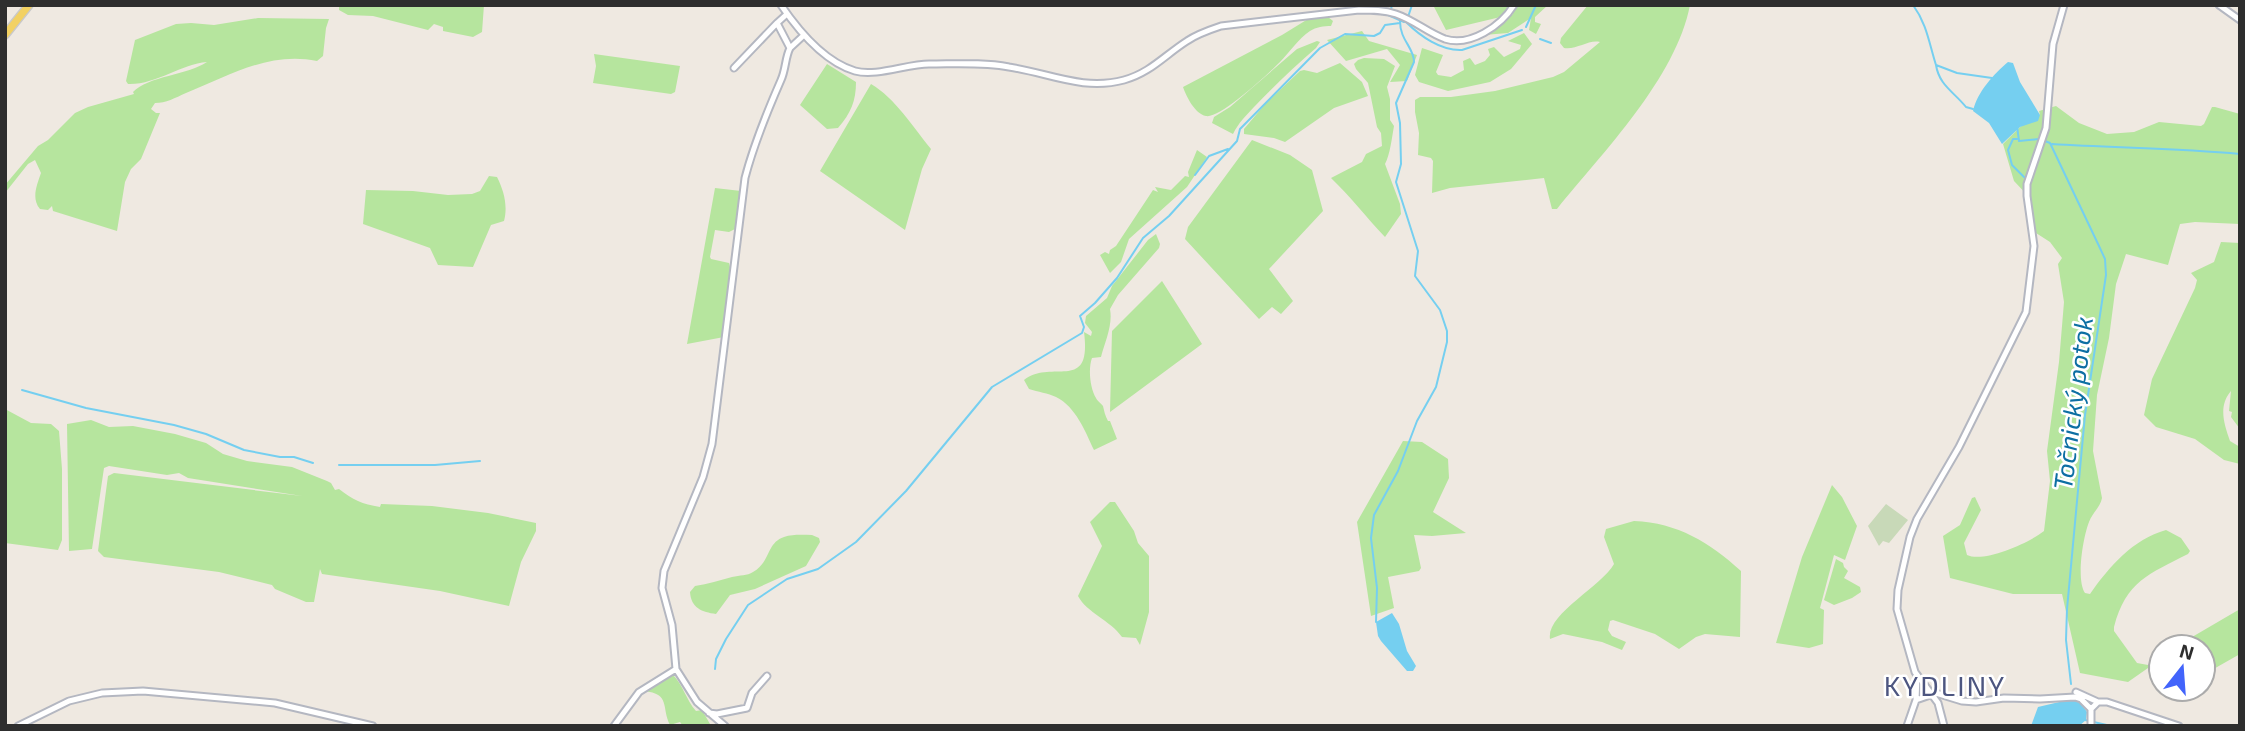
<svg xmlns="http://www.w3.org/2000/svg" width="2245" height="731" viewBox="0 0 2245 731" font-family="'Exo 2',sans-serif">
	<rect width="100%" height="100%" fill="#efe9e1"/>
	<path fill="#b6e59e" d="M339,5h145l-2,27 -9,5 -30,-6v-4l-9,-3 -6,6 -55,-14 -25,-1 -9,-5z
		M1433,5h115l-13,12v5l6,2 -5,10 -7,-4 2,-12 -23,15 -24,2 29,-21 -67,16z
		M1588,5h102c-14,73 -87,147 -133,204h-5l-8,-31 -94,10 -18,5 1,-32 -2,-3 -13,-3 1,-22 -4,-21v-12l5,-3h31l44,-6 58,-14 11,-5 36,-30c-11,-3 -23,8 -36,6l-4,-5 1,-5z
		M1328,17l5,4 -2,5c-7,0 -15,1 -21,5 -11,7 -21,22 -30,31 -11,11 -60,57 -74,54 -11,-2 -20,-20 -23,-29l99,-52 26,-16z
		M258,18l71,1 -3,9 -3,28 -6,5c-48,-10 -88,15 -131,32 -11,5 -20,10 -31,10l-4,6 5,4h4l-19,46 -10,10 -6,13 -8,49 -64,-20 -1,-5 -4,4 -8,-1c-9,-11 -3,-24 1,-36l-6,-13 -7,4 -23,29v-8l33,-39 10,-6 27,-27 13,-6 46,-13 -1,-2c15,-16 55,-17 74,-30 -26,2 -51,23 -79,22l-2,-3 9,-41 41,-16 15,-1 23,2z
		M1362,31l7,10 48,14 -10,26 -17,1 10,-17 -13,-16 -41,12 -19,-21z
		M1524,33l8,11 -21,25 -21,13 -42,9 -29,-9 -4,-7 7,-27 21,7 -7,17 2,3 13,2 13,-7 -1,-9 7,-3 5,7 10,-4 5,-6 -2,-6 6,-2 10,10 16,-8 1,-4 -13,-4z
		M1317,41l3,1 -4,6c-22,19 -42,38 -62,59 -9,10 -15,15 -21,27l-21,-11 2,-6 16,-10 67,-58z
		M594,54l86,12 -5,26 -4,2 -78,-11 3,-17z
		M1364,58l20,1 11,7 -8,21 3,12v21l4,6c-2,11 -4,29 -9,38l15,40 1,10 -16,23c-19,-20 -35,-41 -54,-59l31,-16 4,-8 16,-8 -1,-13 -4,-6 -9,-44 -12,-14 -2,-5 4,-4z
		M1340,63l22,19 6,14 -34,12 -49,34 -11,-4 -30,-4v-5l22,-26 34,-32 4,-1 13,3z
		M827,64l29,18c0,19 -5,31 -18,46l-11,1 -27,-24z
		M871,84c24,14 42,43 60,65l-9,20 -17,61 -85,-59z
		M2056,106l23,17 28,11 27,-2 25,-10 42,4 3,-2 8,-17h3l25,7v110l-45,-2 -15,2 -12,41 -42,-11 -10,30 -7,54 -12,57 -4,56 9,47c-2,10 -10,15 -13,24 -6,15 -13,58 -4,71l5,1c19,-27 43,-55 76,-64l15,8 9,13 -2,3c-39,20 -62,27 -74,73v4l23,32 11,2 13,-9v25l-13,-13 -20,14 -48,-9 -18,-79h-49l-63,-16 -7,-42 17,-11 12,-27 3,-1 6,13 -17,33 3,12c17,8 62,-12 77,-24l6,-50 -3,-30 12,-89 5,-60 -6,-38 4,-6 -12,-16 -14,-9 -7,-36 -15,-16 -11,-37 17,-17 20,-12 -1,-4z
		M1252,140l38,15 22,15 11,41 -54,58 24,32 -12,13 -9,-7 -13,12 -74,-80 3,-12z
		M1197,150l10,7 -20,30 -58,52 -8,23 -11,11 -10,-18 5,-3 4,2 1,-4 6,-4 37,-56 5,2 -3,-5 16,3 14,-14 4,1 -1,-5z
		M489,176l8,1c7,14 11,29 7,44l-13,4 -18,42 -35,-2 -8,-17 -67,-24 3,-34 47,1 35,4 24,-1 8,-3z
		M715,188l26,3 -6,38 -6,3 -14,-2 -5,27 1,2 18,4 1,4 -6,70 -37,7z
		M1156,234l4,10 -1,4 -41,47 -8,14c3,16 -5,33 -9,48l-9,1c-4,11 -2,30 4,40 1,3 5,5 7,8 1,4 2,10 5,15h2l7,18 -23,11c-9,-19 -18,-43 -38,-53 -8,-4 -18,-5 -27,-8l-5,-9c28,-22 68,14 60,-48l7,4 1,-4 -7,-9 1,-7 21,-18 5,-12 36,-46z
		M2221,242l19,1v186l-9,-12 1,-5 -3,-1 2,-20c-13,15 -7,33 -1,50l10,6v17l-16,-4 -29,-21 -39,-12 -12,-12 8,-36 43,-91 2,-8 -6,-7 23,-11z
		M1162,281l40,63 -92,68 2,-81z
		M5,409l26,14 20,1 8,7 3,38v71l-4,10 -53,-7z
		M91,420l18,7 24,-1 42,8 31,9 17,11 24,7 45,6 35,14 4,2 4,7 4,-1c14,11 23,15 41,18l1,-3 51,2 56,7 48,10v8l-15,31 -12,44 -69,-15 -118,-17 -2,-5 -6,33h-8l-31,-13 -3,-4 -53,-13 -115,-15 -6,-6 10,-75 6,-3 188,23 -114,-18 -9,-5 -12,2 -58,-9 -5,2 -12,81 -23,2 -2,-127z
		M1403,441l19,1 26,17 1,19 -16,34 33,21 -34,3 -18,-1 7,33 -2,3 -31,6 6,31 -23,8 -14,-94z
		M1832,485l10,12 15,29 -12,34 -11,-5 -14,53 4,2 -1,34 -14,4 -33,-5 26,-86z
		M1110,502h5l19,29 4,12 11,13v56l-9,33 -4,-7 -14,-1c-12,-17 -35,-24 -44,-41l24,-50 -12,-24z
		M1634,521c44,2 75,21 107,50l-1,66 -35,-3 -9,3 -17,12 -24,-15 -42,-14 -3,1 -2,9 4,6 14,6 -4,8 -20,-8 -39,-8 -13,5c-4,-25 51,-52 64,-75l-10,-27 2,-8z
		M812,535l7,3 1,4 -14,24 -51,23 -25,6 -14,19c-14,-2 -25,-6 -26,-22l5,-6c13,-2 25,-6 37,-9 8,-2 15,-1 21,-5 18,-10 13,-29 31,-35 9,-3 19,-2 28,-2z
		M1836,559l7,4 1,4 4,4 -4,7 16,9 1,5 -9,6 -18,7 -10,-5z
		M2240,609v45l-37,21v-28h-28z
		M672,674c11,10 14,26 24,37l6,-1 8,14 5,2h-32l-3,-4 -10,3c-9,-18 1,-31 -26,-34z"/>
	<path fill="#c8d9b8" d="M1886,504l22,16 -19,23 -6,-2 -4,5 -11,-20z"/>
	<path fill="#75cff0" d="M2008,62l5,1 7,19 20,33 -2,6 -18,6 -18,17 -13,-21 -16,-12c4,-19 21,-37 35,-49z
		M1392,613l7,11 8,27 9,15 -3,5h-6l-26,-30 -3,-5 -2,-14z
		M2072,699l7,2 8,11 -1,8 -7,6h-48l7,-19z"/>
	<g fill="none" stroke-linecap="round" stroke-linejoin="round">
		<path stroke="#75cff0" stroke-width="2" d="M1913,5c14,19 16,38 23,60l21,8 35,5
			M1391,9l1,-4
			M1388,15l16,7
			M1408,17l4,-12
			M1406,22c14,14 35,29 56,28l60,-20
			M1526,27l10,-22
			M1540,39l11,4
			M1936,65c3,20 18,27 30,42l7,2
			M2017,126l2,15 20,-2
			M2017,139h-4l-5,11 4,15 15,15
			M2045,141l5,2 49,103 6,13 1,16 -21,140 -18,194 -1,31 5,44
			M2052,144c63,4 125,4 188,10
			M1195,175l14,-19 19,-7
			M22,390l64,18 88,17 32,9 38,16 36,7h14l19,6
			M339,465h96l45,-4
			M1376,622l1,-34 -6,-50 3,-23 24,-44 19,-50 19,-34 11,-45v-11l-7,-21 -25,-34 3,-25 -22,-69 5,-18 -1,-41 -4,-20 18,-41c0,-15 -14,-21 -14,-41
			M715,669l1,-10 10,-20 22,-34 39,-26 31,-10 38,-27 50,-51 86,-104 90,-54 2,-6 -4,-11 15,-13 22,-25 26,-40 26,-22 68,-75 3,-12 80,-81 25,-14 29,2 6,-3 5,-8 15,-2
			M2085,720l26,6"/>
		<defs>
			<path id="minor" d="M781,5c17,25 44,57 74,66 21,6 52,-7 74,-7 26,0 54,-2 80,3 40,6 74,24 115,13 26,-7 41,-25 63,-39 10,-7 22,-11 34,-15l138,-16c13,0 25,0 37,4 18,6 32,19 49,25 25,8 56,-13 69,-34
				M2219,5l21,15
				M790,48l13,-12
				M734,68l43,-45
				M676,669l21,33 28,24
				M2076,692l22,10
				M1916,700l20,-7 26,8 14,1 28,-4 36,1 35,-2 6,2 10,10 7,-7h9l72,24
				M709,713l8,1 30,-6 5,-15 15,-17
				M18,726l51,-25 33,-8 41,-2 132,12 98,23
				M614,726l25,-34 37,-23 -4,-44 -10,-37 2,-17 39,-94 9,-33 33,-266c9,-35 22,-66 36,-98 5,-11 4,-22 9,-32l-13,-25 10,-9
				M1907,726l9,-26 1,-24
				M1944,726l-6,-23 -23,-31 -18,-63 1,-19 12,-53 7,-18 42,-72 67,-135 8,-66 -7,-50v-12l19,-56 7,-84 11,-39
				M2091,726v-17"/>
			<path id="major" d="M5,35l24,-30"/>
		</defs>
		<use href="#minor" stroke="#b4b7c1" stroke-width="9"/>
		<use href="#major" stroke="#c9c9c9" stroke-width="10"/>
		<use href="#minor" stroke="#fff" stroke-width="5"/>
		<use href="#major" stroke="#f2d163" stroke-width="7"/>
	</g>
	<g text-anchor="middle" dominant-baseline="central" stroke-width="5" stroke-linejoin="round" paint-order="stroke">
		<g font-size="26" font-style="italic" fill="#0d6fa3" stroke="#fff">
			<text transform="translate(2072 403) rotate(-83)">Točnický potok</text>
		</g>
		<g font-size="28" letter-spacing="2" fill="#4d5680" stroke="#fff">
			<text x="1945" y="685">KYDLINY</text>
		</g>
	</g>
	<rect width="2245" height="731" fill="none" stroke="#2e2e2e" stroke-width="14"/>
	<g transform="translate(2182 668) rotate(17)"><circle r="33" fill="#ffffff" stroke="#ababab" stroke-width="2"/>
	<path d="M0-5L12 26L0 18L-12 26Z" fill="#4264fb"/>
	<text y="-10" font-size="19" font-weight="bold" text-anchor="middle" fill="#2e2e2e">N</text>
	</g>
</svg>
